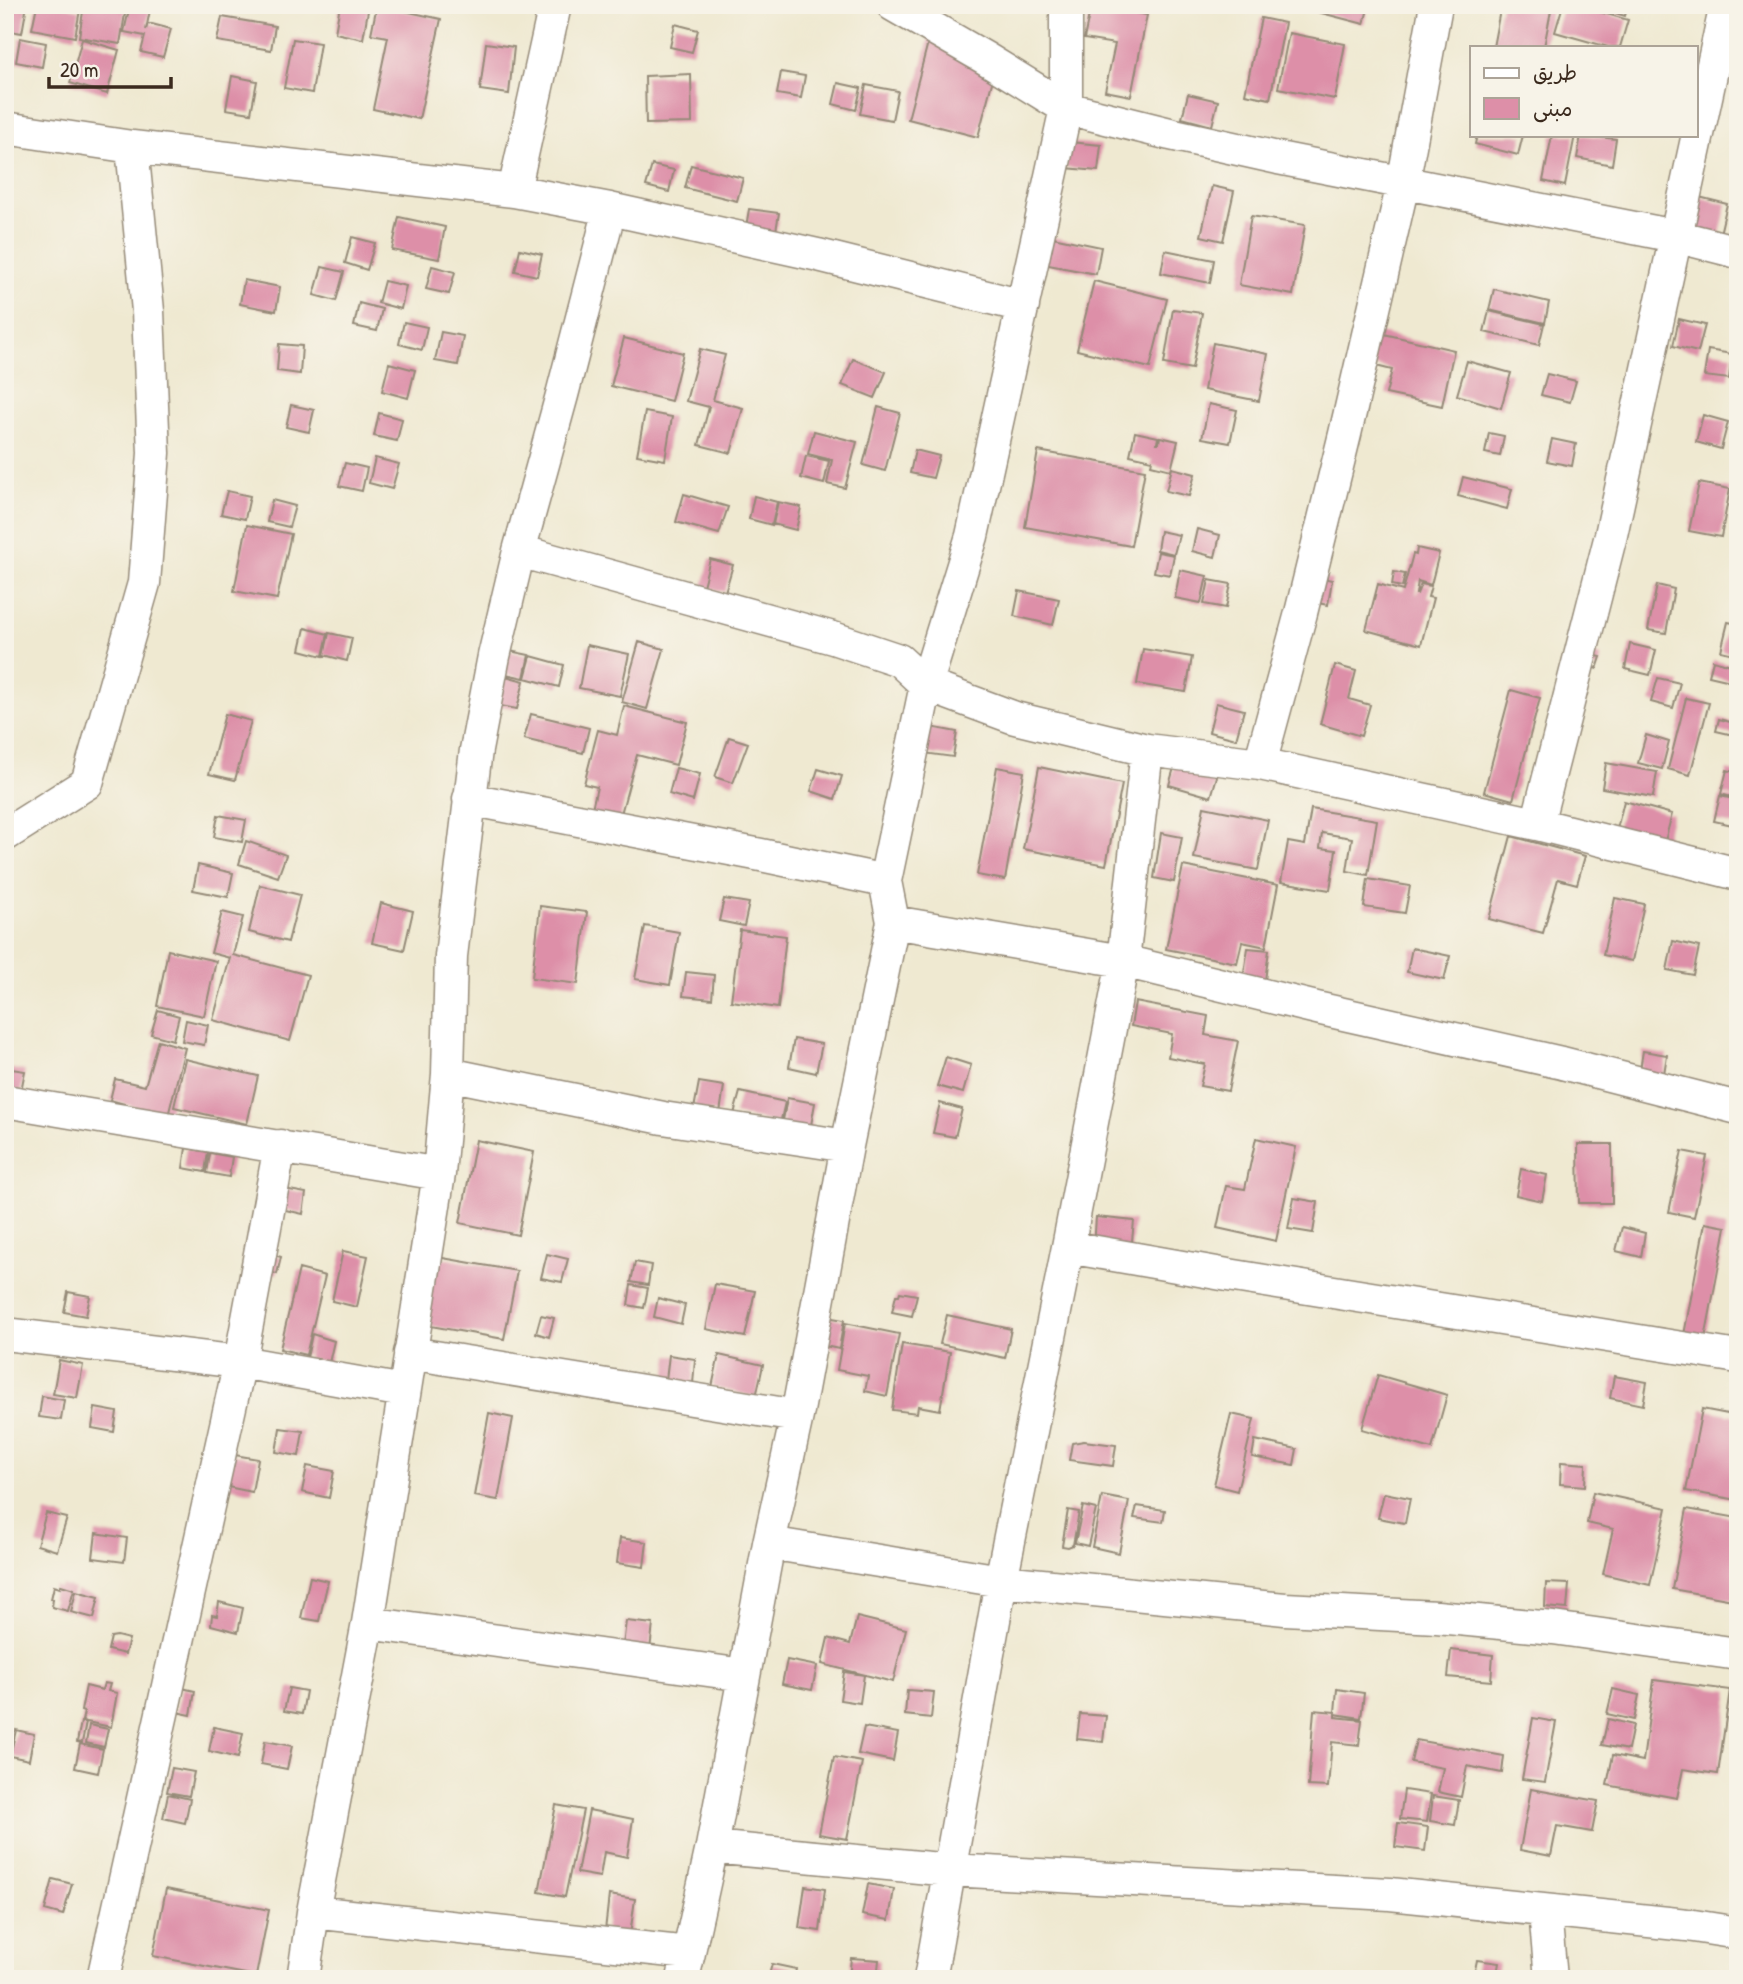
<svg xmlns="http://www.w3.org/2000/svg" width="1743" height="1984" viewBox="0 0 1743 1984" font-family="'Patrick Hand','Playpen Sans Arabic',sans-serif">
	<rect width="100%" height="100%" fill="#f7f3e8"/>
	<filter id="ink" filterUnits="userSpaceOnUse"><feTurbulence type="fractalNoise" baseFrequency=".0143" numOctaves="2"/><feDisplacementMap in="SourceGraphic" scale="14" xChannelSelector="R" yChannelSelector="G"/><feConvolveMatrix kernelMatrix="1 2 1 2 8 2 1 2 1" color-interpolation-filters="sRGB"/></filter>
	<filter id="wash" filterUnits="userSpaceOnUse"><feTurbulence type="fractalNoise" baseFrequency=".00686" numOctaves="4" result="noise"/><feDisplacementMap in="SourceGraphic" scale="28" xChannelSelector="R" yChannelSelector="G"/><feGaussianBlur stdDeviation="1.57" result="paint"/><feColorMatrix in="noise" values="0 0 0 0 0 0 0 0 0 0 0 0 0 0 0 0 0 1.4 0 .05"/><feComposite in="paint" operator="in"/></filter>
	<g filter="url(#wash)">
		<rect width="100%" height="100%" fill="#efe9d1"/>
		<g id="blocks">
			<path fill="#dd8fa8" d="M5,5h22l-5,28 -17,-3z
				M37,5h21l22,5 -5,27 -43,-8z
				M84,5h29l13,3 -6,36 -41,-7z
				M130,5h21l-5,25 2,-7 23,6 -8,28 -22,-5 4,-16 -21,-4z
				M340,5h29l-6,34 -28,-6z
				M377,5l64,14 -22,100 -46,-10 15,-72 -17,-3z
				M1091,5l56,10 -16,81 -26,-5 10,-47 -31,-5z
				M1307,5h62l-5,19 -58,-15z
				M1501,5h51l-8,42h-51z
				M1563,5h12l53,15 -8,27h-12l-53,-15z
				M1607,5h21l-3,11 -19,-6z
				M222,17l53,9 -4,24 -54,-9z
				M1261,18l24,5 -15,76 -25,-5z
				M675,24l23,6 -6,22 -22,-5z
				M932,27l65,36 -19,74 -70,-18z
				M1289,33l56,11 -10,55 -57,-11z
				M20,38l26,5 -4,24 -26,-5z
				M82,39l37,11 -12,44 -37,-11z
				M293,39l27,4 -8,50 -28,-5z
				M486,43l28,4 -5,47 -29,-4z
				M781,72l24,4 -4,22 -24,-4z
				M691,74l1,49 -46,1 -1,-48z
				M232,76l25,5 -6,32 -25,-4z
				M838,83l23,5 -5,22 -23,-6z
				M866,85l32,6 -6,29 -32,-6z
				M1188,94l30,7 -6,25 -30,-8z
				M1477,135h46l-5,20 -43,-11z
				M1552,135h23l-10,51 -22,-5z
				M1581,135l35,4 -4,26 -35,-7z
				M1069,142l32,3 -3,26 -32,-3z
				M652,165l22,5 -5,22 -23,-6z
				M691,165l52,13 -6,23 -52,-13z
				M1212,186l22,5 -11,50 -22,-5z
				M1691,195l36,9 -10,43 -38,-9z
				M749,209l30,4 -4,24 -30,-4z
				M1251,216l54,9 -12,70 -54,-10z
				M399,217l46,10 -6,32 -47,-9z
				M1043,235l58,12 -5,27 -58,-11z
				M352,237l23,6 -8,27 -22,-7z
				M520,249l22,5 -5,22 -22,-5z
				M1165,250l49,10 -4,23 -49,-10z
				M432,266l23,6 -6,22 -23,-5z
				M322,267l22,5 -8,29 -22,-6z
				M244,280l36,7 -4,24 -36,-7z
				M384,281l22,5 -5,23 -23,-6z
				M1094,281l73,18 -17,69 -73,-18z
				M1494,289l55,13 -4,21 -56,-13z
				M359,303l23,6 -5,22 -23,-5z
				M1173,309l29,4 -10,56 -28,-5z
				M1489,311l55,13 -5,21 -55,-13z
				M1679,319l26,6 -7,27 -25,-6z
				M404,322l23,5 -5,23 -23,-6z
				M1371,331l83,19 -12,56 -56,-12 6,-24 -28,-7z
				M441,332l22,4 -5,29 -23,-4z
				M624,338l59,15 -12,48 -60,-15z
				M1213,343l55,11 -9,47 -55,-11z
				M279,344l23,2 -2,28 -23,-3z
				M700,349l25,6 -12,45 30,8 -12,45 -32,-8 10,-38 -23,-6z
				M1708,350l24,4 -3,25 -25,-3z
				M853,359l33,13 -11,26 -33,-13z
				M1467,361l44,12 -10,35 -44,-13z
				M389,363l26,7 -7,28 -26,-7z
				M1547,374l29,7 -6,21 -29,-7z
				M1209,404l28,6 -7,33 -28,-5z
				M291,405l23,5 -5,22 -23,-5z
				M878,407l22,6 -15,58 -22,-6z
				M645,412l27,5 -7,43 -28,-5z
				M379,413l23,6 -5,22 -23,-5z
				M1703,415l25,7 -7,27 -25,-7z
				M814,431l43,11 -12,46 -18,-4 5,-24 -24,-6z
				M1135,432l23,5 -1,6h2l1,-6 18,4 -7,29 -20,-5 1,-5 -22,-5z
				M1489,433l15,3 -4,20 -15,-3z
				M1552,439l24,5 -4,22 -25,-5z
				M915,450l24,6 -6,22 -23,-5z
				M1038,451l107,19 -14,76 -106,-19z
				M806,456l23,5 -5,23 -23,-6z
				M375,458l24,6 -7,25 -23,-6z
				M345,463l22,5 -5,23 -23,-5z
				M1172,468l23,6 -6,22 -23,-5z
				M1463,477l49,12 -5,20 -49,-13z
				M1699,483l31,6 -9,48 -32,-6z
				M227,491l23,5 -5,23 -24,-5z
				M684,494l44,13 -9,27 -43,-12z
				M754,496l23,6 -5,23 -23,-6z
				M272,500l23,6 -6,21 -22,-5z
				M778,502l23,5 -5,23 -23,-6z
				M247,525l44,9 -14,65 -43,-8z
				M1197,529l23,6 -5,22 -23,-6z
				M1160,531l19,4 -5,19 -17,-4z
				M1417,548l22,5 -8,32 -13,-4 -2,13h1l4,-10 10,2 -3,11 5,1 -12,47 -55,-15 12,-46 25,7 10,-37 3,1z
				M1158,552l16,3 -4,20 -16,-3z
				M710,559l23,6 -8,27 -22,-6z
				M1180,570l27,6 -6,27 -26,-5z
				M1394,572l11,2 -3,13 -10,-2z
				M1313,576l19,4 -4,25 -20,-4z
				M1209,580l22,4 -5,24 -22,-4z
				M1657,585l17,4 -8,44 -18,-3z
				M1019,591l40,8 -6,26 -39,-9z
				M1728,622l10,2v31l-17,-4z
				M305,628l23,6 -5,22 -23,-6z
				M329,633l23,5 -5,23 -23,-6z
				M639,642l25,7 -17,60 -25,-7z
				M1630,644l26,6 -6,25 -25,-6z
				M587,645l42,9 -9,42 -41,-8z
				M1143,649l49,8 -6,35 -49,-8z
				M505,650l24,5 -5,23 -23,-5z
				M1592,655l9,2 -4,12 -8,-3z
				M531,656l33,9 -5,22 -34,-9z
				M1713,660l25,7 -3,15 -26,-6z
				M1335,665l21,6 -7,28 21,6 -9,31 -41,-12z
				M502,675l22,6 -7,28 -22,-4z
				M1658,678l22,5 -7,25 -22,-6z
				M1511,690l29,8 -27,102 -29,-8z
				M1686,698l23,5 -19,72 -22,-6z
				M1216,703l28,7 -8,29 -27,-7z
				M624,706l63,16 -11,43 -39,-10 -19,70 -28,-8 7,-30 -13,-3 14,-54 19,5z
				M225,714l26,7 -16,59 -26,-6z
				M531,714l58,14 -6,25 -59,-14z
				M1719,719l19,5v12l-22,-5z
				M920,725l37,7 -4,25 -37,-5z
				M1646,735l23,7 -7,27 -24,-6z
				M729,737l19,6 -15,40 -18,-6z
				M1176,761l42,12 -7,24 -42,-12z
				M1606,763l51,9 -4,25 -51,-9z
				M997,767l27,5 -19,108 -28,-5z
				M1039,767l83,17 -16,81 -83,-16z
				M676,768l24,6 -7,27 -24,-7z
				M818,769l24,7 -7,23 -24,-8z
				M1727,770l11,3v26l-17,-5z
				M1720,796l18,4 -1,26 -23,-5z
				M1624,801l48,13 -7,27 -48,-12z
				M1204,807l64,13 -10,50 -64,-12z
				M1311,809l66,11 -9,55 -21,-4 5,-33 -30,-5 -2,15 16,2 -6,40 -49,-8 7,-40 17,3z
				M218,815l28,5 -4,22 -28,-5z
				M1161,833l21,4 -8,45 -20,-4z
				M1511,836l74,20 -8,28 -19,-5 -15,54 -54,-14z
				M246,841l40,14 -8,22 -39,-13z
				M198,865l35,8 -5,24 -35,-7z
				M1183,866l95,19 -12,62 -24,-5 -5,21 -71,-14z
				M1368,879l42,7 -5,27 -41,-6z
				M260,885l40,10 -12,47 -39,-10z
				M1615,898l29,6 -12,57 -29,-6z
				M724,899l25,4 -5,23 -25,-5z
				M381,903l32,8 -9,39 -32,-7z
				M540,906l47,6 -9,72 -46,-6z
				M222,912l21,5 -10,38 75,20 -18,66 -77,-21 17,-62 -19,-5z
				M645,926l34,6 -9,53 -35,-6z
				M740,930l46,6 -8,72 -47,-7z
				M1673,941l26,6 -6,28 -26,-5z
				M1248,948l21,2 -5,38 -22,-3z
				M1412,948l38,8 -6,24 -37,-8z
				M168,950l48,11 -12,55 -47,-10z
				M686,972l28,3 -2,24 -29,-3z
				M1135,1002l73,14 -3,19 33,6 -10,50 -28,-5 5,-22 -37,-7 4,-23 -41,-8z
				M158,1010l21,6 -6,24 -22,-6z
				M186,1020l22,5 -4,20 -22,-4z
				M794,1039l28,5 -6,29 -27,-6z
				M158,1040l27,8 -17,68 -58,-16 5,-21 30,7z
				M1643,1051l24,4 -4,25 -24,-4z
				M946,1057l25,8 -8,28 -26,-7z
				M185,1059l73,17 -11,48 -73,-17z
				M5,1068l20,3 -4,20 -16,-2z
				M699,1082l25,4 -4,27 -26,-4z
				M740,1092l45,10 -5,22 -46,-10z
				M787,1098l28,5 -5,28 -28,-5z
				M940,1103l22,6 -7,28 -22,-4z
				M1256,1138l40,9 -20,94 -59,-13 9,-42 19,3z
				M476,1140l58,12 -16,83 -58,-12z
				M1578,1144h34v59h-33z
				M186,1148l22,4 -3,20 -22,-4z
				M1682,1151l25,5 -13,61 -25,-5z
				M210,1153l22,4 -3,20 -22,-4z
				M1521,1169l26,6 -5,26 -26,-6z
				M284,1189l22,4 -3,21 -22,-5z
				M1294,1198l24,4 -5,31 -25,-4z
				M1096,1217l38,4 -3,30 -37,-3z
				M1705,1223l21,4 -21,112 -21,-4z
				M1622,1227l23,6 -4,24 -25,-6z
				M343,1251l25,5 -11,51 -25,-6z
				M271,1254l10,3 -4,17 -10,-2z
				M547,1254l21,5 -6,23 -21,-4z
				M437,1257l80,14 -13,68 -79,-14z
				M635,1262l16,3 -3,20 -17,-3z
				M299,1269l26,7 -19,79 -26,-6z
				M715,1284l40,7 -10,46 -39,-8z
				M631,1285l17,3 -4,20 -16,-3z
				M68,1292l22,4 -4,20 -22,-4z
				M900,1292l17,3 -5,21 -20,-4 4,-17h3z
				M658,1298l27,7 -4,19 -27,-7z
				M541,1315l13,3 -5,19 -13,-4z
				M947,1315l64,14 -6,29 -65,-14z
				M821,1316l23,4 -5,29 -24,-5z
				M845,1323l54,11 -12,62 -22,-5 3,-15 -31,-6z
				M312,1334l22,7 -5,22 -22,-5z
				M902,1344l48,8 -10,58 -22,-4 -1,7 -25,-3z
				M669,1355l26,4 -2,25 -27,-4z
				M719,1355l44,10 -7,32 -44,-10z
				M59,1360l24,5 -6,33 -24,-4z
				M1378,1375l69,20 -15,54 -70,-20z
				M1614,1376l33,6 -4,23 -33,-7z
				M42,1396l22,4 -3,20 -22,-3z
				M95,1408l22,4 -3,20 -22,-4z
				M1702,1409l36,7v84l-52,-9z
				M489,1413l24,5 -15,82 -24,-4z
				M1231,1414l23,5 -17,72 -23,-6z
				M280,1428l23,3 -4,25 -23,-4z
				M1255,1440l42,9 -3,16 -42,-8z
				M1084,1441l32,4 -3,21 -44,-6 3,-17z
				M229,1454l29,5 -6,33 -29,-6z
				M1561,1462l25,2 -1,22 -25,-2z
				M307,1466l27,5 -5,27 -27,-6z
				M1593,1492l74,16 -17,77 -47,-11 10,-45 -26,-6z
				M1384,1493l26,5 -5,25 -27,-5z
				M1102,1496l27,5 -10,52 -27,-6z
				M1083,1506l13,3 -8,37 -13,-3z
				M1137,1506l28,4 -2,12 -29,-4z
				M1687,1509l51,9v83l-66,-12z
				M1068,1510l11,2 -6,33 -5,2 -6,-1z
				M46,1513l21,5 -10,33 -20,-6z
				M96,1533l31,5 -3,24 -31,-4z
				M620,1538l27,4 -3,25 -27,-4z
				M310,1577l18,4 -9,40 -18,-3z
				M1546,1583l23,1 -2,25 -22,-2z
				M61,1585l13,4 -6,22 -16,-4 1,-8h-2l3,-13 6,2z
				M76,1591l23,6 -5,21 -23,-6z
				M219,1602l24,6 -5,24 -27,-7 1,-10 5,1z
				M857,1617l49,12 -13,53 -71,-18 6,-26 22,6z
				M626,1621l27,3 -3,26 -27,-4z
				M117,1636l12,3 -4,15 -17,-4 3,-13z
				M1451,1650l42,5 -2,26 -43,-4z
				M787,1660l30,6 -5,24 -30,-6z
				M844,1672l20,3 -4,28 -20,-3z
				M1654,1680l76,10 -12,84 -35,-5 -6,29 -70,-13 6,-30 30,6z
				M104,1683l6,1 -2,7 9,2 -6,34 -29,-6 2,-9 -3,-1 5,-25 16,4z
				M182,1688l13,3 -4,24 -15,-3z
				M289,1688l17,3 -4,23 -18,-3z
				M1337,1689l27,4 -3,25 -26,-4v3l27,3 -3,25 -27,-3 -4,45 -20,-1 6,-76 21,2z
				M1613,1689l26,6 -5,25 -27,-6z
				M907,1690l27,2 -3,26 -26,-3z
				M1080,1714l26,2 -3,26 -26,-3z
				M1533,1718l23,4 -11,60 -23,-3z
				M1608,1719l25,6 -5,25 -26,-5z
				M81,1722h5l-4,21 -5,-1z
				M89,1725l19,4 -4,18 -18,-4z
				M214,1727l29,6 -5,25 -29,-7z
				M864,1727l34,6 -5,28 -35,-7z
				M16,1730l18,4 -5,26 -19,-4z
				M1416,1740l88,16 -2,17 -35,-7 -6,31 -23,-5 5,-24 -32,-6z
				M265,1741l27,5 -5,23 -26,-5z
				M80,1744l23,5 -5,24 -23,-5z
				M834,1757l28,5 -15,77 -28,-5z
				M172,1768l22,4 -5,24 -22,-4z
				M1531,1789l67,12 -6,31 -35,-6 -6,30 -31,-6z
				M1404,1790l27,4 -4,28 -27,-3z
				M168,1794l22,5 -5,24 -22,-5z
				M1433,1796l26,4 -4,25 -25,-4z
				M556,1805l27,5 -18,87 -26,-5z
				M589,1810l44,9 -6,38 -23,-5 -4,25 -23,-4z
				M1398,1823l30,4 -3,24 -30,-4z
				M53,1879l19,5 -9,31 -18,-5z
				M868,1884l26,5 -5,31 -27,-5z
				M805,1886l20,3 -5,42 -21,-3z
				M166,1889l103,21 -13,66 -103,-20z
				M609,1895l26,4 -5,36 -25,-4z
				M851,1958l28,2 -2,19h-28z
				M1477,1960l22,3 -3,16h-23z
				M772,1964l24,5 -2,10h-26z"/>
		</g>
	</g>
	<g filter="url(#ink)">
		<use href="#blocks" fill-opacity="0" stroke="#958a78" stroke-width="2"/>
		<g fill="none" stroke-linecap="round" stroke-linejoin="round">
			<defs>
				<path id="street" d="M893,5l92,53 81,50 104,26 108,24 397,78 63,16
					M1726,5l-115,530 -74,289 201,50
					M5,128l127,19 382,44 96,18 208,46 205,51
					M514,191l41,-186
					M519,551l314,87 66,22 27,25 89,33 132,32 113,14 277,60
					M1260,764l41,-151 44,-179 58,-250 33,-179
					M469,799l292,56 124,26
					M5,835l82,-52 57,-200 10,-130 -6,-142 -16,-164
					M893,922l230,39 198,48 241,54 176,45
					M448,1074l215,44 184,28
					M5,1101l434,73
					M1068,1247l160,28 510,82
					M5,1334l235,28 164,29
					M410,1353l387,63
					M769,1543l232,38 284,28 152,8 116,11 185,26
					M368,1623l376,52
					M712,1847l238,23 440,24 297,31 51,8
					M1545,1911l6,68
					M313,1912l376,41
					M103,1979l137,-617 40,-216
					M303,1979l10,-67 55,-289 71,-449 9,-100 3,-118 25,-206 18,-94 25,-105 43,-156 48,-186
					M683,1979l29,-132 57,-304 28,-127 50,-270 46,-224 -8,-41 41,-196 46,-149 94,-428v-103
					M930,1979l71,-398 67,-334 55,-286 24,-211"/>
			</defs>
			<use href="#street" stroke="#958a78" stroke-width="35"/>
			<use href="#street" stroke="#fff" stroke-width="32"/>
		</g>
	</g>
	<rect width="1743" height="1984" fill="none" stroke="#f7f3e8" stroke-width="28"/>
	<rect x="1470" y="46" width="228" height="91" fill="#f7f3e8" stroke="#aca397" stroke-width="2"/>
	<rect x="1484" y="68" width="35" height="10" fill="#ffffff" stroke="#aca397" stroke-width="2"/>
	<text x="1533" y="80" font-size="21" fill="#3b2a1e">طريق</text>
	<rect x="1484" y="98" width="35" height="21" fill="#dd8fa8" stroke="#aca397" stroke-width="2"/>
	<text x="1533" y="116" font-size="21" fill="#3b2a1e">مبنى</text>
	<path d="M49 77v10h122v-10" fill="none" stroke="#3b2a1e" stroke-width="3.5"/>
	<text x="60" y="77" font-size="21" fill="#3b2a1e" stroke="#f7f3e8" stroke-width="5" paint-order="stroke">20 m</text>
</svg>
